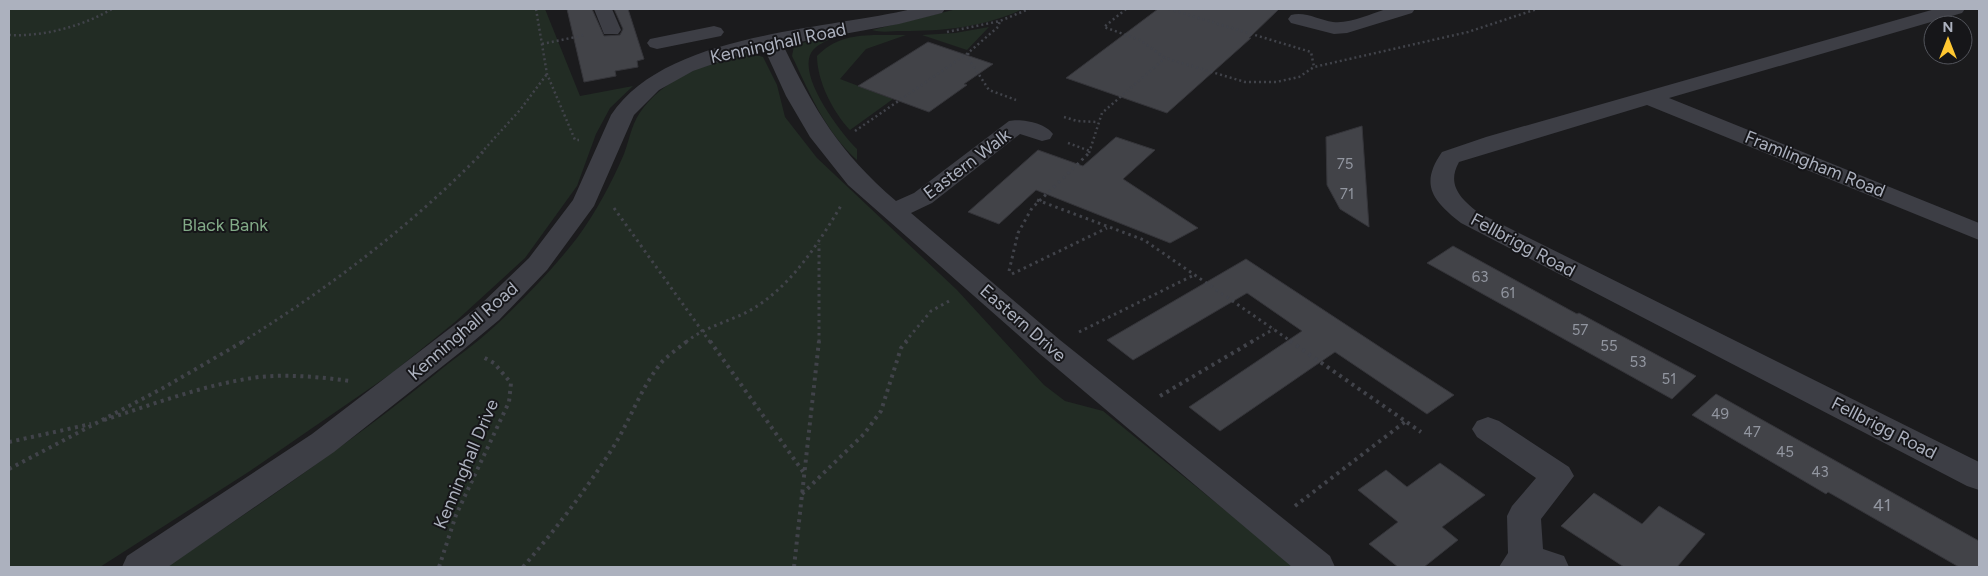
<svg xmlns="http://www.w3.org/2000/svg" width="1988" height="576" viewBox="0 0 1988 576" font-family="Figtree,sans-serif">
	<rect width="100%" height="100%" fill="#1b1b1d"/>
	<path fill="#222c24" d="M9,9h536l35,87 53,-10 -23,22 -14,26 -19,52 -52,72 -70,64 -63,51 -142,98 -150,96h-91z
		M957,9h66c-39,18 -78,22 -120,22 -10,0 -22,2 -31,-1z
		M989,27l-22,23 -45,-15 33,-2z
		M874,35h32l-40,14 -26,30 53,20 -43,31c-17,-18 -33,-49 -33,-74 17,-17 33,-20 57,-21z
		M831,36l2,2c-5,2 -16,7 -20,12 -19,23 28,83 44,99v11c-32,-29 -47,-66 -65,-104l2,-10 4,-2z
		M748,52l15,5 14,28 8,32 32,41 140,132 87,95 21,16 38,10 192,156h-1129c91,-60 181,-122 267,-191 20,-17 43,-32 62,-50 29,-27 58,-57 82,-88 19,-26 34,-54 47,-84 6,-16 8,-33 20,-47 27,-33 66,-44 104,-55z"/>
	<path fill="#424348" stroke="#35353a" d="M567,9h25l12,27 16,-1 3,-6 -9,-20h14l16,50 -7,2 1,6 -23,4 1,5 -32,6z
		M1158,9h121l-30,29h2l-84,75 -101,-35z
		M928,42l65,22 -29,20 3,1 -38,27 -71,-26z
		M1362,126l7,101 -29,-18 -13,-24 -1,-48z
		M1116,137l39,13 -32,29 75,49 -28,15 -134,-53 -37,34 -31,-12 70,-62 45,16z
		M1453,246l124,68 2,-1 117,63 -24,23 -245,-136z
		M1246,259l140,92 68,44 -27,19 -92,-62 -115,79 -31,-24 113,-76 -55,-38 -114,67 -26,-20z
		M1716,394l263,147v26h-20l-131,-75 -2,2 -134,-79z
		M1440,463l45,32 -43,32 16,13 -34,27h-26l-29,-23 29,-22 -40,-32 28,-20 21,17z
		M1594,493l48,31 17,-18 46,28 -28,33h-53l-63,-41z"/>
	<g fill="none" stroke-linecap="round" stroke-linejoin="round">
		<path stroke="#41434a" stroke-width="2.5" stroke-dasharray="2 3" stroke-linecap="butt" d="M536,9l11,65 28,66h4
			M1126,9l-22,18 36,13 25,18 80,24h31l23,-5 15,-10 154,-35 69,-23
			M1169,9l142,43 3,15
			M947,32l53,-11 29,-12
			M9,35c34,2 74,-9 103,-26
			M542,44l43,-9
			M968,53l2,8 19,29 27,10
			M1064,117l13,4 19,1
			M855,131l113,-78 30,-26 2,-6
			M1068,143l22,8
			M481,153l39,-43 27,-36
			M1089,153l13,-40 63,-55"/>
		<path stroke="#41434a" stroke-width="3" stroke-dasharray="2.5 4" stroke-linecap="butt" d="M1037,200l107,40 148,102
			M614,208l96,134
			M1009,271l9,-38 14,-25 58,-56
			M1012,274l95,-46
			M1079,332l115,-57
			M242,342c87,-54 169,-116 241,-190
			M686,342c17,-14 41,-20 61,-30 43,-23 71,-68 95,-108
			M819,342v-98
			M905,342l26,-31 20,-11
			M1251,342l23,-13"/>
		<path stroke="#41434a" stroke-width="4" stroke-dasharray="3 4.5" stroke-linecap="butt" d="M710,341l94,132
			M1290,341l131,91
			M1160,396l93,-55
			M104,420c50,-16 102,-36 155,-43 30,-3 61,0 91,4
			M9,442l82,-18
			M9,469l154,-81 81,-47
			M802,494l62,-60 17,-23 20,-63 6,-7
			M1295,506l111,-85
			M439,567l17,-52 53,-113 2,-19 -17,-20 -11,-6
			M523,567c33,-38 62,-76 89,-118 18,-28 28,-60 49,-86 7,-8 18,-15 26,-22
			M794,567l25,-226"/>
		<path fill="#3d3e45" fill-rule="evenodd" d="M594,9h18l9,21 -3,4h-14z
			M912,9h33l-3,4 -43,11 -116,21c32,66 56,107 113,156l18,-8 95,-72c12,-3 37,2 44,13l-3,5 -8,2 -22,-7 -88,69 -21,10 149,127 270,216 5,11h-43l-252,-213 -192,-169 -38,-48 -24,-41 -22,-48 -31,9 -40,14 -34,19 -25,25 -40,91 -47,64 -48,50 -36,30 -129,102 -166,115h-46l5,-11 185,-122 167,-128 50,-48 44,-58 38,-85c54,-82 213,-85 301,-106z
			M1386,9h29l-3,4 -65,20 -13,1 -43,-11 -3,-4 3,-4c14,-4 28,5 42,7 17,2 37,-8 53,-13z
			M1935,9h30l-3,4 -293,85 310,125v17l-332,-135 -188,57c-13,23 2,37 20,51l500,249v28l-12,-4 -506,-263c-28,-22 -42,-38 -19,-71l44,-15z
			M714,26l7,2 3,4 -3,4 -64,13 -7,-2 -3,-4 3,-4z
			M1488,417l11,4 70,46 5,9 -33,43 2,30 21,7 5,11h-70l9,-14 -1,-37 5,-10 24,-28 -59,-41 -5,-8 5,-8z"/>
	</g>
	<g text-anchor="middle" dominant-baseline="central" stroke-width="4" stroke-linejoin="round" paint-order="stroke">
		<g font-size="15" fill="#9296a0">
			<text x="1345" y="164">75</text>
			<text x="1347" y="194">71</text>
			<text x="1480" y="277">63</text>
			<text x="1508" y="293">61</text>
			<text x="1580" y="330">57</text>
			<text x="1609" y="346">55</text>
			<text x="1638" y="362">53</text>
			<text x="1669" y="379">51</text>
			<text x="1720" y="414">49</text>
			<text x="1752" y="432">47</text>
			<text x="1785" y="452">45</text>
			<text x="1820" y="472">43</text>
		</g>
		<g font-size="18" fill="#acb1be" stroke="#161619">
			<text transform="translate(778 43) rotate(-12)">Kenninghall Road</text>
			<text transform="translate(967 164) rotate(-37)">Eastern Walk</text>
			<text transform="translate(1815 164) rotate(22)">Framlingham Road</text>
			<text transform="translate(1523 245) rotate(28)">Fellbrigg Road</text>
			<text transform="translate(1023 323) rotate(41)">Eastern Drive</text>
			<text transform="translate(463 331) rotate(-41)">Kenninghall Road</text>
			<text transform="translate(1884 428) rotate(27)">Fellbrigg Road</text>
			<text transform="translate(466 464) rotate(-67)">Kenninghall Drive</text>
		</g>
		<g font-size="18" fill="#82aa87" stroke="#161619">
			<text x="225" y="225">Black Bank</text>
		</g>
		<g font-size="18" fill="#9296a0">
			<text x="1882" y="505">41</text>
		</g>
	</g>
	<rect width="1988" height="576" fill="none" stroke="#acb1be" stroke-width="20"/>
	<g transform="translate(1948 40)"><circle r="24" fill="#161619" stroke="#52545b"/>
	<path d="M0-4L9 19L0 12L-9 19Z" fill="#ffc731"/>
	<text y="-8" font-size="14" font-weight="bold" text-anchor="middle" fill="#acb1be">N</text>
	</g>
</svg>
